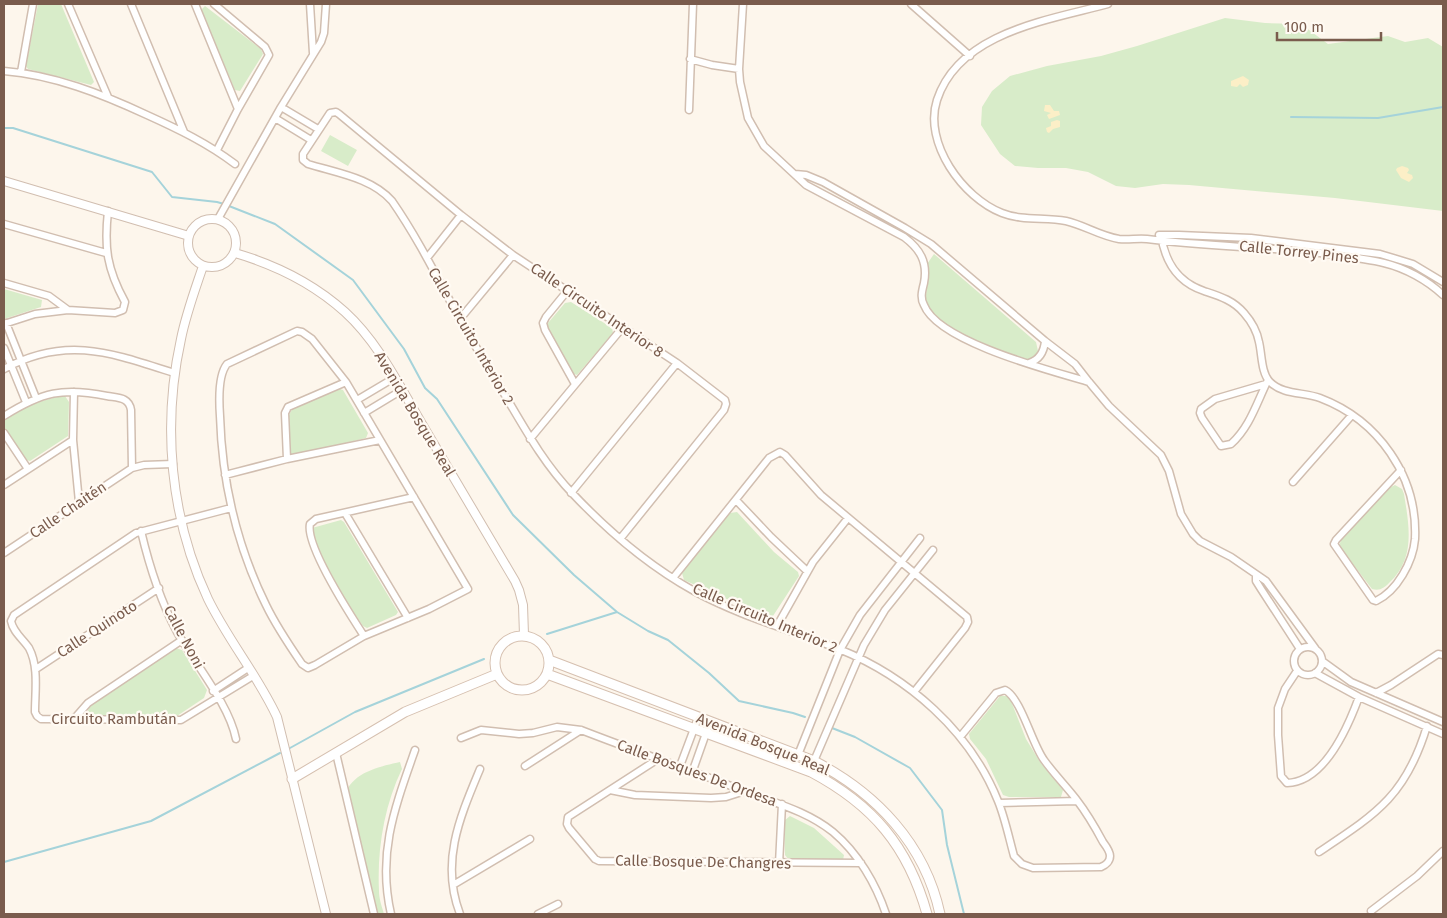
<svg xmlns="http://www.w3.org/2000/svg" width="1447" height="918" viewBox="0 0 1447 918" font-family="'Fira Sans',sans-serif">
	<rect width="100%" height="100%" fill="#fdf6ec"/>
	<path fill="#d8ecc9" d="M38,4h23l33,78 -3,3 -63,-16 -2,-3z
		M205,6l56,43 2,5 -23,37 -5,-1 -34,-80z
		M1225,18l40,5 36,1 27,20 60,-8 17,6 23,-4 15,9v164l-108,-13 -146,-13 -26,-1 -28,4 -19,-2 -28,-14 -22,-4h-28l-23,-2 -15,-12 -19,-29 1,-18 10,-16 18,-15 37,-10 54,-10 36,-10z
		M330,135l27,15 -9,16 -27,-15z
		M934,254l102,88 2,9c-3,6 -8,10 -15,9 -18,-2 -69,-27 -84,-39 -6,-5 -10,-12 -14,-18l3,-24 -1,-15z
		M4,289l38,11 -1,7 -37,12z
		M571,302l41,26 1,5 -36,42 -3,-1 -26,-46v-5l17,-20z
		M340,389l3,1 25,43 -2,5 -73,18 -4,-3c-1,-13 -6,-36 5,-45z
		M65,396l4,6 -1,34 -38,25 -4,-1 -22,-33v-6c19,-14 38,-22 61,-25z
		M1395,485l7,4 2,5c5,31 12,65 -15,89 -5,5 -9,8 -17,6l-33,-43 2,-6 48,-52z
		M737,512l37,40 24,20 1,4 -28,43 -87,-39 -2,-7 48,-60z
		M341,520l3,2 54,90 -2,3 -29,13 -4,-2 -24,-35 -15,-25 -14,-35 2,-3z
		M176,648l6,2 25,40 -3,8 -27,18 -86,-1 -3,-4 1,-4z
		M1000,696h9l17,43 14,23 23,28 -2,7h-52l-6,-2 -17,-36 -16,-20 -1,-5z
		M400,762l2,7c-18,37 -25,81 -23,122 0,8 3,16 5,23h-6l-30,-126c10,-17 34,-22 52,-26z
		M790,816l24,12 30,27 -1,5h-54l-4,-5 -1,-34z"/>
	<path fill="#fcefc7" d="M1243,76l6,4 -1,5 -5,2 -3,-3 -3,3 -6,-1v-5z
		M1045,105h5l4,6h5l1,4 -11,4 -2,-4 4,-2 -7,-2z
		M1057,120l3,1v6l-7,2 -4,4 -2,-1 -1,-4 5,-2v-4z
		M1402,166l6,2 1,2 -2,3 5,2 1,3 -4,4 -8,-4 -5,-8 1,-2z"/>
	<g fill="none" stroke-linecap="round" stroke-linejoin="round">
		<path stroke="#a5d3da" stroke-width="2" d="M1291,117l87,1 65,-11
			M4,128h9l139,44 20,25 45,5 7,2
			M229,206l46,18 78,56 51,69 21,39 12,11 76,116 61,60 43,37 31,19 20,9 41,33 30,28 54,12 12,4
			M547,634l70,-22
			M832,728l23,9 55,31 32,42 5,35 17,69
			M290,748l65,-36 129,-53
			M4,862l147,-41 129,-68"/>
		<defs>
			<path id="minor" d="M68,4l40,93
				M131,4l53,128
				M195,4l43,105
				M214,4l51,43 4,8 -31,54 -21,41
				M310,4l3,49
				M743,4l-4,65 1,13 8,36 16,28 42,39 98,52c16,12 24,25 20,46 -2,8 -4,15 0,22 14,37 128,66 165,77
				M911,4l59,52
				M1108,4c-59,16 -149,28 -171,96 -14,43 26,98 65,113 20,8 43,4 64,8 18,4 34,15 53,18 10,1 19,-1 28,0 58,7 115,8 173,14 21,3 43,5 64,10 21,5 43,17 59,32
				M690,59l22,6 27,4
				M4,71c50,4 98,23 143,44 31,14 60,28 88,49
				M21,72l12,-68
				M281,107l37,22
				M689,110l4,-106
				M275,118l36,22
				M795,174l11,1 17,7 82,46 26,16 114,97 30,23 14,18 20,24 52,49 8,16 12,43 12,20 7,7 31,16 35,24 49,67
				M218,219l63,-112 40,-65 3,-9 2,-29
				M4,224l102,29
				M1159,235h20l72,3 129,16 33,10 30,18
				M1161,235c4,27 16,47 43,56 15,5 29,9 40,22 7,8 13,18 15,29 3,12 2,31 11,40 13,13 34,10 50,16 58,22 98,78 95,141 -2,23 -18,52 -39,62l-3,-1 -39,-56 2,-4 65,-70
				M427,258l34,-43
				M4,283l45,13 19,14
				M568,290l-22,27 -3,6 2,7 30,54
				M460,319l53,-64
				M6,323l30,75
				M4,324l31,-10 33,-4 47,3 8,-3 2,-8c-18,-33 -21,-54 -17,-91
				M297,331l5,1 10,7 34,43 122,207 -39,20 -65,27 -49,29 -7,3 -6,-4c-13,-19 -26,-38 -36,-59 -29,-59 -44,-123 -46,-189 -1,-14 -2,-41 7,-52z
				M4,348l22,54
				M1029,363c10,-3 15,-11 16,-22
				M4,369c62,-34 108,-16 170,4
				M1266,384l-51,15 -14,10 -1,4 2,5 19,28 10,-2c19,-17 26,-42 37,-64
				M74,392l-1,48 6,62
				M357,400l37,-22
				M364,413l38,-23
				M4,416c38,-24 59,-29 103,-20 11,2 22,1 24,14l1,58
				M4,433l24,36
				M530,439l93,-112
				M287,459l-2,-46 3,-6 58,-25
				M225,475l62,-16 93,-19
				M1293,482l59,-67
				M4,485l69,-45
				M571,493l106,-130
				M736,500l35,37 36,34
				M231,508l-95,25 -122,82 -3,6c2,11 12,18 18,27 10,19 6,43 6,64l2,4 4,3 140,1 72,-44
				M345,513l63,105
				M141,531c8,34 20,71 36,101 18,32 52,72 59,107
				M620,539l104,-129 2,-6 -1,-4 -48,-37 -164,-108 -52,-40 -122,-101 -3,-2 -6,1 -27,41v6l5,4c29,9 64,14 84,37 25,36 45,76 66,115 15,27 32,54 48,81 20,34 39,68 67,97 35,37 76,72 121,97 45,25 97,39 145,58 69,28 131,82 159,152 7,17 11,37 16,55l8,8 11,4 68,-1c5,-2 9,-6 9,-11 0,-5 -4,-10 -7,-14 -8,-15 -17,-30 -27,-43 -10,-13 -22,-25 -32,-39 -12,-16 -23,-62 -39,-70l-9,3 -36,44
				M4,553l128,-85 12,-3 29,-1
				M1256,575v6l5,8 39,60
				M673,578l96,-120 11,-6 5,3 36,40 146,122 1,5 -3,6 -51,64
				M777,626l36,-64 35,-44
				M364,636c-13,-20 -59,-91 -54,-112l6,-5 98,-22
				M1294 661a14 14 0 1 1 28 0a14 14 0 1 1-28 0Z
				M1322,661l29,21 92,40
				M36,669l123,-81
				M1297,671l-12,18 -7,19v27l3,41 6,7c38,-1 61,-56 72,-86
				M1315,673l44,24 84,37
				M213,691l35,-23
				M1376,693l15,-8 47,-31 5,1
				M74,719l14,-16 94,-63
				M461,738l20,-8 38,4 14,-1 24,-6 24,3c54,21 109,40 163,61 31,12 63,20 89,41 25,21 43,52 53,82
				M336,753l38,161
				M798,755l42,-105 20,-35 60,-77
				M658,759l-90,58 -1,7 2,4 26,31 4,2 262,2
				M814,761l50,-116 21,-35 48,-60
				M525,766l56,-36
				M680,766l18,-48
				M693,770l17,-48
				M610,790l25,5 76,3 15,-1 19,-6
				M999,803l78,-2
				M1319,852c57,-38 87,-56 108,-126
				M779,864l3,-60
				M453,885l77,-46
				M1371,911l46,-35 26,-25
				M391,914c-14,-61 4,-107 24,-164
				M460,914c-20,-52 0,-97 20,-145
				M538,914l20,-10"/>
			<path id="tertiary" d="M4,181l185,55
				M188 243a24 24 0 1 1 48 0a24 24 0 1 1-48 0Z
				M235,253c41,12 78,30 110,59 33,30 54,73 77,112 31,52 62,105 93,157l4,9 4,15 1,30
				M203,266c-8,24 -17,48 -22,73 -19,86 -11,179 27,260 20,41 50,77 69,118l49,197"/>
			<path id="secondary" d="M495 663a27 27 0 1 1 54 0a27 27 0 1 1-54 0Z
				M549,660l265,101c62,32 111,83 126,153
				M547,674l264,98c62,33 97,74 116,142
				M292,779l113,-67 92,-38"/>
		</defs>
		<use href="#minor" stroke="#d1beb0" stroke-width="9"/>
		<use href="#tertiary" stroke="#d1beb0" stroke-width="10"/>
		<use href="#secondary" stroke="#d6c0b0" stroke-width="11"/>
		<use href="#minor" stroke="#fff" stroke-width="6"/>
		<use href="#tertiary" stroke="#fff" stroke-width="8"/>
		<use href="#secondary" stroke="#fff" stroke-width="9"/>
	</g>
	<g text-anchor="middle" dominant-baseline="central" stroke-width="4.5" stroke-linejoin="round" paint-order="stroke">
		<g font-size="15" fill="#7a5c4d" stroke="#fffaf3">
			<text transform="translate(1299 252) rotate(6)">Calle Torrey Pines</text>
			<text transform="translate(597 310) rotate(34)">Calle Circuito Interior 8</text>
			<text transform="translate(471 336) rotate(60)">Calle Circuito Interior 2</text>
			<text transform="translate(415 414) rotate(59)">Avenida Bosque Real</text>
			<text transform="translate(68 510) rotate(-34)">Calle Chaitén</text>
			<text transform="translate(765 618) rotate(23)">Calle Circuito Interior 2</text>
			<text transform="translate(97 629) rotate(-33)">Calle Quinoto</text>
			<text transform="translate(184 637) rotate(62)">Calle Noni</text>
			<text x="114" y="719">Circuito Rambután</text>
			<text transform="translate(763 744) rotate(22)">Avenida Bosque Real</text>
			<text transform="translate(697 773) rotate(20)">Calle Bosques De Ordesa</text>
			<text transform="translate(703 862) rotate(1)">Calle Bosque De Changres</text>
		</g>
	</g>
	<rect width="1447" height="918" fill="none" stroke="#7a5c4d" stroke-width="10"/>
	<path d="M1277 32v8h104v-8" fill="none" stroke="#7a5c4d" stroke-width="2.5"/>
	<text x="1284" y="32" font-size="15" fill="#7a5c4d" stroke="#fffaf3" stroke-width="4" paint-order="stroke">100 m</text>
</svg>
